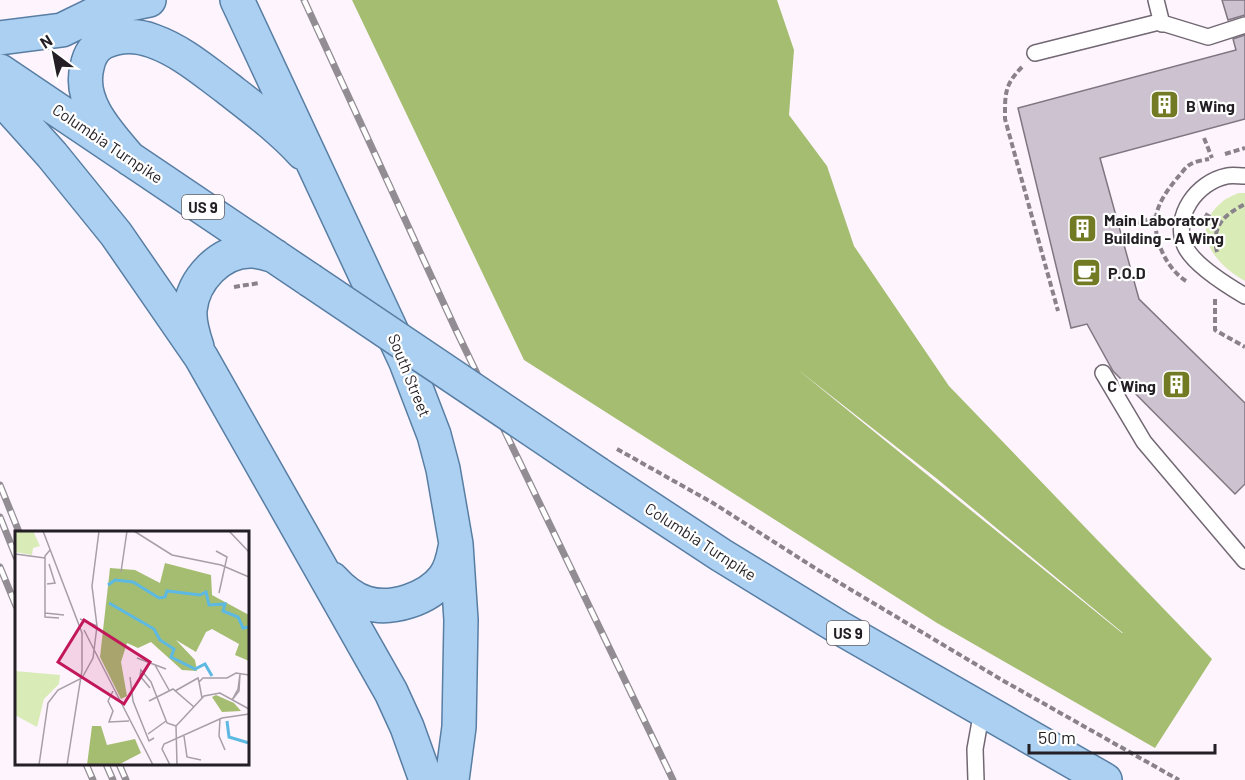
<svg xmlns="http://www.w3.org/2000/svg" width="1245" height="780" viewBox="0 0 1245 780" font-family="Barlow,sans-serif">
	<rect width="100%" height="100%" fill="#fdf4fe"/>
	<path fill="#d9ebb6" d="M1238,193h7v88c-29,-16 -58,-50 -23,-79 4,-4 11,-6 16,-9z"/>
	<path fill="#a5bd70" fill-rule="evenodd" d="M352,0h425l17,50 -5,65 38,51 27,80 95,140 263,273 -57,89 -218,-125 -413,-263zM797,369l139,109 187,155h-1z"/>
	<path fill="#cdc2cf" stroke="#807682" stroke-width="1.5" d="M1222,0h23v15l-17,5z
		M1245,35v84l-145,39 39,141 106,104v81l-10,10 -122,-123 -26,-47 -16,4 -53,-220 218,-58 -3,-11z"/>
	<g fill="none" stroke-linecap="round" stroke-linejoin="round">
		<defs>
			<path id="service" d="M1156,0l6,24
				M1035,53l124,-31 49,15 37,-12
				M1245,176c-6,0 -13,-1 -18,0 -30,6 -55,40 -42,70 8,18 43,40 60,50
				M1103,373l41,69 101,119
				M976,780l-1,-31 7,-39"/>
			<path id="primary" d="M237,0l169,362 28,73 9,34 13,75 5,76 -2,107 -7,53
				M0,38l62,-8 43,-21 44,-9
				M0,71l310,209
				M0,97l52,58 64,79 85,123 190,335 16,35 19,53
				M130,159c-21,-25 -52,-56 -43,-92 2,-11 7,-20 17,-25 15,-7 33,-7 49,-1 28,10 50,29 73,46 27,21 54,41 77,66
				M197,347c-4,-12 -8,-24 -7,-37 3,-30 30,-60 62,-59 7,0 16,3 23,5
				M598,474l123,81 119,73 265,152
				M332,579c9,10 21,20 34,24 25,8 62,-4 78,-25 7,-9 9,-19 11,-30"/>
		</defs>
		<use href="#service" stroke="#716773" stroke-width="18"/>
		<use href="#primary" stroke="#587ea3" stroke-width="36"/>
		<path stroke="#89828a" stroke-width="4" stroke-dasharray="6 3" stroke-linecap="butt" d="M1022,67c-18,18 -17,28 -17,52l53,192
			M1204,138l8,20
			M1225,154l20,-6
			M1205,214l15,9
			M1133,224l23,-7
			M1217,252c-6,-26 7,-37 28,-48
			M1186,281c-19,-12 -33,-41 -30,-64 2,-15 13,-29 22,-40 4,-4 8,-11 13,-13 5,-3 13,-4 18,-5
			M234,287l25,-4
			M1215,299v31l30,17
			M617,449l96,54 105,67 184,110 177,100"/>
		<use href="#service" stroke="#fff" stroke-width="15"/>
		<use href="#primary" stroke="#acd0f1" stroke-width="33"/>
		<defs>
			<path id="rail" d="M304,0l151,328 218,452
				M0,485l19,47
				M0,517l16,40
				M0,567l16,39
				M86,764l7,16
				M106,764l7,16
				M119,764l7,16"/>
		</defs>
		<use href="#rail" stroke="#928c93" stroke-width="7"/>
		<use href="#rail" stroke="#fff" stroke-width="4.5" stroke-dasharray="14" stroke-linecap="butt"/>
		<defs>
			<path id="primary-bridge" d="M310,280l288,194"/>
		</defs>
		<use href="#primary-bridge" stroke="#587ea3" stroke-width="36" stroke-linecap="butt"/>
		<use href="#primary-bridge" stroke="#acd0f1" stroke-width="33"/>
	</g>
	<defs>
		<symbol id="building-square" viewBox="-11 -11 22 22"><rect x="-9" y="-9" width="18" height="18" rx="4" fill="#737a24" stroke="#fff"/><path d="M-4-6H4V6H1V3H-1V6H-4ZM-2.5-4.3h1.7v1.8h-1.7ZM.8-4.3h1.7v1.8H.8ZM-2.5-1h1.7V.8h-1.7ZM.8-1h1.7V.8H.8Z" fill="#fff"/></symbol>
		<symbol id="cafe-square" viewBox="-11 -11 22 22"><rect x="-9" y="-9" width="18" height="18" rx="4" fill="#737a24" stroke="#fff"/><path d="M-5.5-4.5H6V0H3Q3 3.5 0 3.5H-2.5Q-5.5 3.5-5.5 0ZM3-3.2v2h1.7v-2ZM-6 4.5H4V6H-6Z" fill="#fff"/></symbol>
	</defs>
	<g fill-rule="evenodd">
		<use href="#building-square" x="1148" y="88" width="33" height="33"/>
		<use href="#building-square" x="1066" y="212" width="33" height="33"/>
		<use href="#cafe-square" x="1070" y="256" width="33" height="33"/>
		<use href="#building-square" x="1160" y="368" width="33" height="33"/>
	</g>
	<g text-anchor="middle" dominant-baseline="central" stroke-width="4.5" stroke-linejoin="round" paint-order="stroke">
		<g fill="#fff" stroke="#656266" stroke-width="1.5">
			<rect x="182" y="195" width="42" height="24" rx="4.5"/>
			<rect x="827" y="621" width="42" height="24" rx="4.5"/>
		</g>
		<g font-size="15" font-weight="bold" fill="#231f24">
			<text x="203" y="207">US 9</text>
			<text x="848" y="633">US 9</text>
		</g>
		<g font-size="16" font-weight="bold" fill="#231f24" stroke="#fff" text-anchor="start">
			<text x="1186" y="105">B Wing</text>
			<text x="1104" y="219">Main Laboratory<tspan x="1104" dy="18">Building - A Wing</tspan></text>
			<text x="1108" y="272">P.O.D</text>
			<text x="1156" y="385" text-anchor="end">C Wing</text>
		</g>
		<g font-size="16" fill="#231f24" stroke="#fff">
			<text transform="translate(108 143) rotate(34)">Columbia Turnpike</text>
			<text transform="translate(410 375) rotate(68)">South Street</text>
			<text transform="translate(701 541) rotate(33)">Columbia Turnpike</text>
		</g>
	</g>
	<g transform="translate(15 531)">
		<rect width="234" height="234" fill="#fdf4fe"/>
		<path d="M0,0h18l7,15 -7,2 -1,7 -17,-3zM0,140l45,4 -1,9 -15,15 -7,28 -22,-12z" fill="#d9ebb6"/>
		<path d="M150,32l46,12 1,20 37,20v46l-14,-6 4,-11 -27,-15 -6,3 -10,20 -20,-12 19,20 2,11 -15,-1 -31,-28 -13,6 -11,-5 -6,19 6,34 -6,3 -21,-42 10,-89 25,2 25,13zM201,164l18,8 7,8 -19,1 -10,-15zM77,195h9l6,19 28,-6 6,14 -23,12h-31z" fill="#a5bd70"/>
		<path fill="none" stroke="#5db9e2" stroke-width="3" d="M93,54l7,-5 18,2 26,16 6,-1 2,-6 33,4 6,-3 3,13 16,-1 -2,7 15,6 5,11 6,-1M94,72l45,26 6,11 14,9 -3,8 24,12 10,-5 7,12M212,190l2,16 20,6"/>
		<path fill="none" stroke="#a69fa7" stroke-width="1.5" d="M28,0l39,102v37l-15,95M119,0l38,24 49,10 28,12M214,0l20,21M35,19l-5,6v61l14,1M201,20l11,6 -8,36M0,23l30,4M106,41l6,-41M32,53l8,-1 -6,-19M30,82l19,2M82,95l-5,-40 7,-55M69,99l69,135M122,127l29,11M140,134l14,25M225,143l-1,17 -7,9 6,-11zM115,146l3,24 16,40 5,-3M135,157l-10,-12 1,-6 10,12 16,41 9,3M98,160l-5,10 5,10 -4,11 20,-1M160,160l23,-13 1,4M187,167l-3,-16 4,-4h24l9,-5 13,2M134,170l24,-12 21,18M205,188l-1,17 6,14M133,203l18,-13M169,205l3,21 14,3M24,234l9,-62 10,-13 24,-12 11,-20 4,-32 -17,-7M155,234l-8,-16 2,-5 58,-26 27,-4M162,234l-1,-39 28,-30 16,-3 29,16"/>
		<path fill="#c2185b" fill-opacity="0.15" stroke="#c2185b" stroke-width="3" d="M69,89l66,42 -26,42 -66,-42z"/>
		<rect width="234" height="234" fill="none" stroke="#231f24" stroke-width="3"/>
	</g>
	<g transform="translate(54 54) rotate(328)" stroke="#ffffff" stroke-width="4.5" paint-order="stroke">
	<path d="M0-4.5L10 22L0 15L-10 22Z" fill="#231f24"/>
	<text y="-9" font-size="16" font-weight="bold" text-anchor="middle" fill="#231f24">N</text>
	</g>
	<path d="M1029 744v9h186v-9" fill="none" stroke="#231f24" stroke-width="3"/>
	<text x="1038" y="744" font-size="18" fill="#231f24" stroke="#ffffff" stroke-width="4.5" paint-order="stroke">50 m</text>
</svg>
